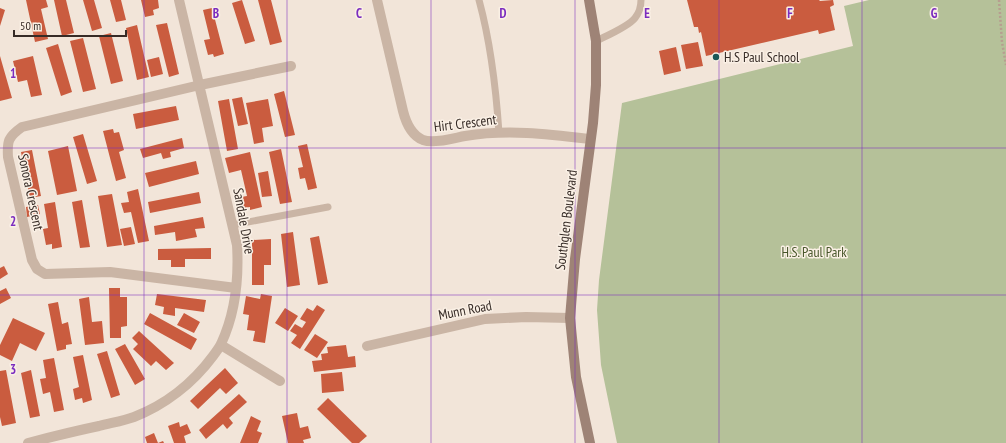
<svg xmlns="http://www.w3.org/2000/svg" width="1006" height="443" viewBox="0 0 1006 443" font-family="'PT Sans Narrow',sans-serif">
	<rect width="100%" height="100%" fill="#f2e5d9"/>
	<path fill="#b5c199" d="M869,0h137v443h-389l-16,-78 -4,-55 2,-30 23,-177 231,-57 -9,-40z"/>
	<path fill="#ca5c3f" d="M26,0h20l2,7 -7,2 7,30 -13,3z
		M54,0h12l8,33 -12,3z
		M83,0h11l8,28 -10,3z
		M110,0h11l5,20 -10,2z
		M141,0h17l1,8 -6,2 1,5 -9,2z
		M242,0l13,41 -10,3 -13,-41z
		M258,0h13l11,42 -12,3z
		M687,0h132l1,1 13,-1 1,5 -4,2 5,23 -16,4 -1,-4 -112,26 -5,-24 -2,1 -1,-6h-4z
		M0,8l5,2 -5,16z
		M212,8l12,46 -10,3 -1,-3 -5,1 -4,-15 6,-1 -7,-29z
		M167,23l12,51 -10,3 -13,-52z
		M137,25l12,52 -12,3 -11,-52z
		M111,33l12,48 -12,3 -12,-48z
		M83,38l13,51 -13,3 -13,-51z
		M698,42l5,24 -17,3 -5,-24z
		M58,44l14,48 -11,4 -15,-48z
		M676,47l5,24 -17,4 -5,-24z
		M0,56l12,42 -12,3z
		M33,56l9,39 -11,2 -4,-17 -9,2 -5,-21z
		M159,57l4,17 -12,3 -4,-17z
		M284,91l11,44 -10,2 -11,-43z
		M242,97l6,27 -10,2 -6,-27z
		M229,99l9,50 -11,2 -9,-50z
		M268,99l5,27 -11,2 2,14 -10,2 -8,-41z
		M176,106l3,14 -43,9 -3,-15z
		M113,129l1,4 5,-1 5,18 -5,2 7,26 -10,3 -13,-50z
		M83,134l14,47 -10,3 -14,-47z
		M182,138l2,10 -14,4 1,5 -8,2 -2,-6 -18,5 -3,-9z
		M307,144l10,44 -9,2 -3,-12 -5,1 -2,-11 5,-1 -5,-21z
		M68,146l9,45 -20,4 -9,-44z
		M281,149l11,53 -12,2 -11,-52z
		M32,150l9,46 -11,2 -9,-46z
		M250,152l12,55 -12,3v-3l-7,1 -2,-11 6,-1 -6,-26 -12,3 -4,-15z
		M196,161l3,13 -50,13 -4,-14z
		M268,171l4,25 -10,1 -4,-24z
		M138,189l11,52 -11,2 -7,-31 -7,1 -3,-10 8,-1 -2,-10z
		M199,192l2,11 -51,10 -2,-11z
		M112,194l10,51 -15,2 -9,-51z
		M82,200l8,47 -10,1 -8,-46z
		M55,202l7,45 -10,2v-5l-6,1 -3,-16 5,-1 -4,-24z
		M38,205l2,9 -13,3 -1,-10z
		M203,217l2,11 -10,1 2,8 -21,4 -1,-9 -20,3 -1,-9z
		M131,227l4,17 -11,2 -4,-17z
		M293,232l7,53 -13,2 -6,-53z
		M319,236l9,47 -10,2 -8,-47z
		M271,239v26h-7v20h-12v-45z
		M211,248v11h-26v8h-14v-7h-13v-11z
		M4,266l4,8 -8,5v-11z
		M6,288l5,10 -11,6v-13z
		M109,288h11v9h7v29l-6,1v11h-11z
		M157,294l49,6 -2,12 -29,-4v8l-12,-2 1,-7 -9,-2z
		M261,294l11,2 -7,47 -12,-2 2,-10 -8,-1 2,-15 -6,-1 3,-18 14,3z
		M89,297l3,25 10,-1 2,22 -19,2 -6,-46z
		M58,302l4,22 6,-2 4,22 -6,1v4l-9,2 -9,-47z
		M317,305l8,5 -25,39 -9,-6 6,-8 -7,-4 5,-7 7,4 4,-6 -6,-3 7,-11 6,3z
		M285,308l13,8 -10,15 -13,-8z
		M150,313l47,26 -6,11 -47,-26z
		M184,313l16,9 -6,11 -17,-8z
		M13,318l32,15 -9,18 -16,-8 -8,18 -12,-6v-10z
		M139,331l35,32 -8,7 -10,-9 -5,5 -18,-17 5,-5 -6,-6z
		M315,334l13,8 -11,16 -13,-8z
		M125,344l20,35 -10,6 -20,-36z
		M346,345l2,12 7,-1 1,11 -42,5 -2,-11 10,-1 -1,-6 7,-1 -1,-6z
		M107,351l13,44 -9,3 -14,-44z
		M83,355l9,45 -9,3 -1,-5 -7,2 -2,-11 6,-2 -6,-30z
		M54,358l10,52 -10,2 -4,-20 -7,2 -3,-15 6,-1 -3,-18z
		M225,368l13,15 -12,11 -6,-6 -22,21 -8,-8z
		M6,370l10,53 -14,3 -2,-9v-46z
		M31,370l9,46 -10,2 -9,-45z
		M342,372l2,19 -22,2 -1,-19z
		M239,394l8,8 -18,16 4,5 -6,6 -4,-5 -17,15 -7,-9z
		M328,398l39,38 -8,7h-7l-35,-34z
		M297,413l3,15 8,-2 3,12 -8,2 1,3h-16l-6,-27z
		M251,416l10,5 -4,10 5,2 -4,10h-18z
		M179,422l1,5 7,-3 4,9 -7,3 2,7h-12l-6,-17z
		M154,433l4,10 5,-2 1,2h-17l-2,-6z"/>
	<g fill="none" stroke-linecap="round" stroke-linejoin="round">
		<path stroke="#b69e8f" stroke-width="2.5" stroke-dasharray="2 2" stroke-linecap="butt" d="M999,0l3,42 4,23"/>
		<path stroke="#cab5a5" stroke-width="7" d="M479,0c12,44 17,88 20,133
			M596,41c10,-5 32,-14 39,-23 4,-5 6,-12 6,-18
			M232,225l96,-18"/>
		<path stroke="#cab5a5" stroke-width="10" d="M377,0l26,111c3,12 8,24 20,29 11,4 31,-2 42,-4 42,-7 83,-2 125,3
			M236,288l-126,-16 -65,2 -8,-5 -5,-9 -24,-103c-1,-16 0,-20 14,-30l178,-42 91,-19
			M221,345l59,36
			M367,346l118,-27 41,-2 44,1
			M28,443c23,-6 47,-12 71,-17 11,-3 24,-5 35,-9 31,-12 59,-34 79,-61 3,-4 6,-8 8,-12 15,-32 18,-65 16,-99l-58,-245"/>
		<path stroke="#9e8376" stroke-width="10" d="M589,0l7,41v44l-3,38 -18,136 -5,59 6,59 14,66"/>
	</g>
	<path fill="none" stroke="#7b2cbf" stroke-width="1" stroke-opacity="0.55" d="M144,0v443M287,0v443M431,0v443M575,0v443M719,0v443M862,0v443M0,148h1006M0,295h1006"/>
	<circle fill="#1b5758" stroke="#faf0e5" stroke-width="1.5" cx="716" cy="57" r="4"/>
	<g text-anchor="middle" dominant-baseline="central" stroke-width="3" stroke-linejoin="round" paint-order="stroke">
		<g font-size="14" fill="#362b26" stroke="#faf0e5" text-anchor="start">
			<text x="724" y="57">H.S Paul School</text>
		</g>
		<g font-size="14" fill="#362b26" stroke="#faf0e5">
			<text transform="translate(465 123) rotate(-7)">Hirt Crescent</text>
			<text transform="translate(31 192) rotate(78)">Sonora Crescent</text>
			<text transform="translate(566 220) rotate(-83)">Southglen Boulevard</text>
			<text transform="translate(244 221) rotate(80)">Sandale Drive</text>
			<text transform="translate(465 310) rotate(-11)">Munn Road</text>
		</g>
		<g font-size="14" fill="#465529" stroke="#faf0e5">
			<text x="814" y="252">H.S. Paul Park</text>
		</g>
	</g>
	<g font-size="13" text-anchor="middle" font-weight="bold" fill="#7b2cbf" stroke="#faf0e5" stroke-width="3" stroke-linejoin="round" paint-order="stroke">
		<text x="216" y="18">B</text>
		<text x="359" y="18">C</text>
		<text x="503" y="18">D</text>
		<text x="647" y="18">E</text>
		<text x="790" y="18">F</text>
		<text x="934" y="18">G</text>
		<text x="13" y="78">1</text>
		<text x="13" y="226">2</text>
		<text x="13" y="374">3</text>
	</g>
	<path d="M14 30v6h112v-6" fill="none" stroke="#362b26" stroke-width="2"/>
	<text x="20" y="30" font-size="12" fill="#362b26" stroke="#faf0e5" stroke-width="3" paint-order="stroke">50 m</text>
</svg>
